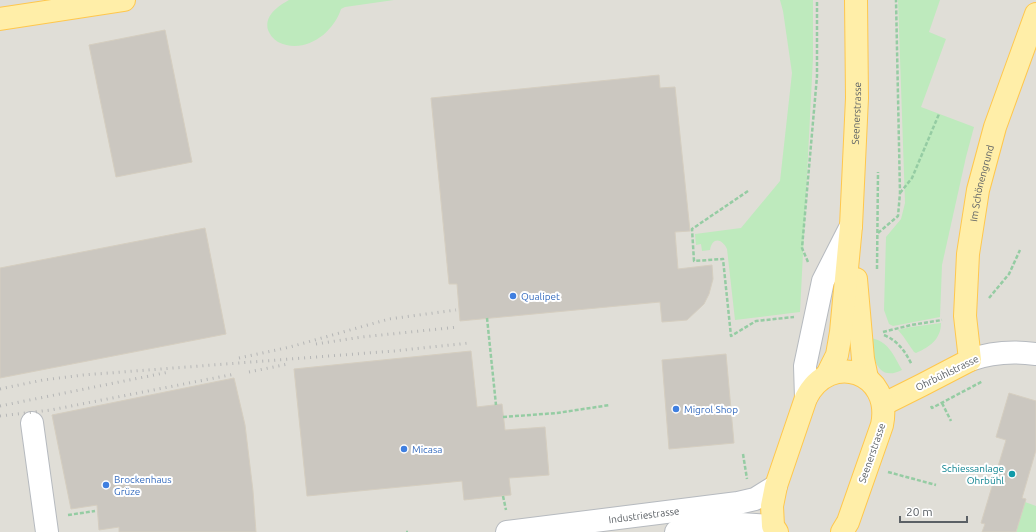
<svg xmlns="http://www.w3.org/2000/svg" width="1036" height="532" viewBox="0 0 1036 532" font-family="Ubuntu,sans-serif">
	<rect width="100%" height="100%" fill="#efece3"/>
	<path fill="#e0ded7" d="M0,0h1036v532h-1036z"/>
	<path fill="#beeabd" d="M289,0h105l-49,7 -4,2c-8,25 -37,46 -63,33 -5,-3 -8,-7 -10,-12 -4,-14 10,-24 21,-30z
		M780,0h33v58l-13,254 -65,8 -8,-71c-5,-11 -15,-12 -17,1l-8,1 -1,-7 -5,1 -1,-11 46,-6 39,-47 12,-108 -9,-62z
		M898,0h42l-11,32 17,7 -25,68 53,20 -8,30 -24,108 -2,52 -47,9 -4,-2 -5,-14 2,-73 15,-18 4,-16z
		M941,323c0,16 -11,24 -25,30l-2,-1 -11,-16 -5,-6 13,-3z
		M870,338c18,2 24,18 32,32 -26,13 -29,-15 -32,-32z
		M1025,502l11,4v26h-20z"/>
	<path fill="#cbc7c0" stroke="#d5cec0" d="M165,30l27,132 -76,15 -27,-132z
		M659,75l1,13 15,-1 15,144 -15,1 3,37 34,-4 1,14 -4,15 -5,10 -17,16 -25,2 -2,-20 -200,19 -3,-37h-8l-18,-186z
		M205,228l21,106 -226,44v-110z
		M471,351l6,56 25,-3 3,26 40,-3 4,48 -40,3 2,17 -47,5 -2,-19 -155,15 -13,-127z
		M726,354l8,89 -65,6 -7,-89z
		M234,378l11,47 8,66 3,41h-137v-5l-20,3 -2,-25 -26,4 -19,-94z
		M1009,393l27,8v49l-14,48 4,1 -10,33h-34l3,-8 -4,-1 25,-83 -10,-3z"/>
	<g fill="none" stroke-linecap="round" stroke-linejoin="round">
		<defs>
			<g id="minor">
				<path d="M970,360c22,-8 43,-9 66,-6"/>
				<path d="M806,398l-1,-32 18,-85 28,-55"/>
				<path d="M32,423l15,109"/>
				<path id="s1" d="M507,532l231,-29 17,-4 21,-13"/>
				<path d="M676,532l64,-8 33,2"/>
			</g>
			<g id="major">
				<path d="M0,19l124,-19"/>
				<path d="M856,279l7,80 4,19"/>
				<path id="s2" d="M827,375l10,-20 4,-23 10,-106 6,-128 -1,-98"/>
				<path id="s3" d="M884,404l38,-19 48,-25 -5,-44 3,-62 10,-64 17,-63 41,-113"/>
				<path d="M777,532l-4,-6 -1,-20 4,-20 30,-88c24,-48 87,-26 76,27l-34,97 -6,10"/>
			</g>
		</defs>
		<use href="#minor" stroke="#b6babf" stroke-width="24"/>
		<use href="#major" stroke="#ffc74c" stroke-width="24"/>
		<path stroke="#95cca3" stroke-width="2.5" stroke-dasharray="4 2" stroke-linecap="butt" d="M748,191l-56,38 2,32 29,-2 8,77 25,-15 38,-4
			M900,193l12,-15 27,-64
			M878,233l20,-17 2,-23 -4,-193
			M808,262l-6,-14 15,-172v-76
			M877,269l1,-97
			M989,298l20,-24 11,-24
			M487,318l9,87
			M883,332l28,-7 31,-5
			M884,335c14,6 21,16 28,30
			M942,403l9,18
			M931,406l1,2 51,-27
			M503,417l54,-4 53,-8
			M743,454l4,25
			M888,472l48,13
			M503,496l3,14
			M68,515l27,-4
			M406,532h2"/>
		<use href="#minor" stroke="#fff" stroke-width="22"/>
		<use href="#major" stroke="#ffeea8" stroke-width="22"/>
		<path stroke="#b5b6b6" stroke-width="3" stroke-dasharray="1 5" stroke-linecap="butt" d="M316,344l46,-7 96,-10
			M239,358l51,-11 99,-28 67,-9
			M249,372l39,-8
			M0,389l43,-9 40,-5 311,-24 75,-8
			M0,406l169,-34
			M0,416l51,-6 184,-36"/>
	</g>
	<g fill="#3f7fe0" stroke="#fff" stroke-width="1.5">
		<circle cx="513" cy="296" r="4"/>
		<circle cx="676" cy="409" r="4"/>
		<circle cx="404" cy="449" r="4"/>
		<circle cx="106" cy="485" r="4"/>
	</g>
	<circle fill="#0f9aa8" stroke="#fff" stroke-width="1.5" cx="1012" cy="474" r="4"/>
	<g text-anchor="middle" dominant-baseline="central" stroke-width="4" stroke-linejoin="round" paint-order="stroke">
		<g font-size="10" fill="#5b6065" stroke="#fff">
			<text stroke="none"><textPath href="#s2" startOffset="265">Seenerstrasse</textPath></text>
			<text stroke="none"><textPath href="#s3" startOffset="275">Im Schönengrund</textPath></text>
			<text transform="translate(947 373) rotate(-26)">Ohrbühlstrasse</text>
			<text transform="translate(872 453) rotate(-71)">Seenerstrasse</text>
			<text stroke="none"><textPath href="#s1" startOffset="138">Industriestrasse</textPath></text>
		</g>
		<g font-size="10" fill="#366cbe" stroke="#fff" text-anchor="start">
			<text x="521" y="296">Qualipet</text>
			<text x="684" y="409">Migrol Shop</text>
			<text x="412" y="449">Micasa</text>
			<text x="114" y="479">Brockenhaus<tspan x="114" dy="12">Grüze</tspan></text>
		</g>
		<g font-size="10" fill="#0d838f" stroke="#fff" text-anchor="end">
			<text x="1004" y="468">Schiessanlage<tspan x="1004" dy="12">Ohrbühl</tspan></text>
		</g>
	</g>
	<path d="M900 516v6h67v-6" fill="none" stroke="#5b6065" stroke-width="2"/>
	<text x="906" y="516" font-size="12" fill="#5b6065" stroke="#ffffff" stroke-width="3" paint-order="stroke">20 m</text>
</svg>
